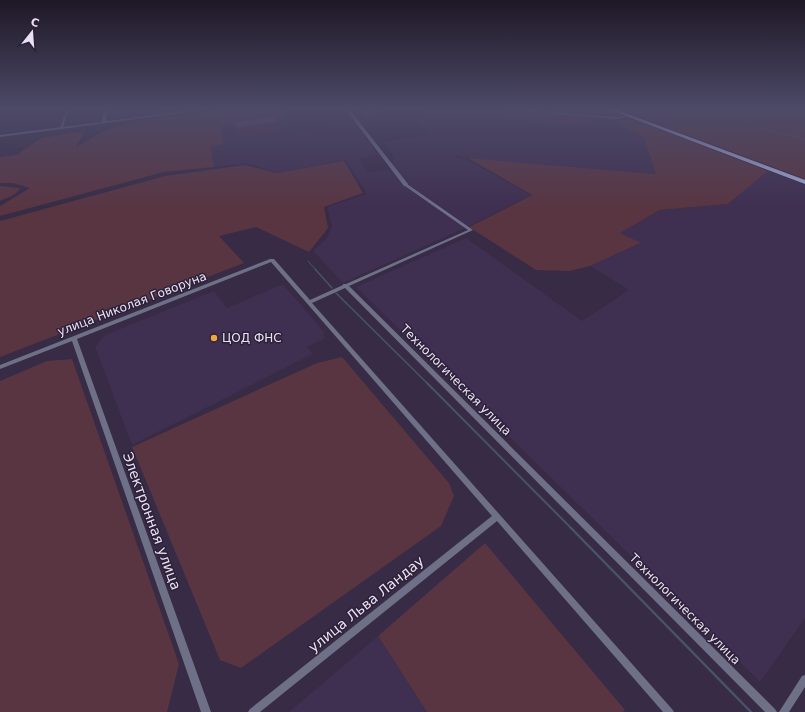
<svg xmlns="http://www.w3.org/2000/svg" width="805" height="712" viewBox="0 0 805 712" font-family="'DejaVu Sans',sans-serif">
	<rect width="100%" height="100%" fill="#372b45"/>
	<path fill="#3f2f50" d="M112,109h46v3l-47,6z
		M428,109l73,1 2,10 88,6 -2,-9 24,1 31,19 13,37 -189,-16 -12,-3 -1,3 10,1 66,36 -68,34 -120,54 -30,-32 13,-12 6,-12 -5,-20 40,-13 -21,-34 -68,13 -31,-10 -33,4 -3,-20 12,-3 -3,-18 65,-11 9,17 60,-9 24,32 -19,3 8,14 23,-3 4,-13 -11,-14 46,-8 -12,-13 5,-3z
		M768,171l37,14v433l-45,64 -404,-395 110,-49 116,83 47,-31 -39,-24 50,-22 -20,-11 40,-23 68,-6z
		M283,284l42,49 -2,1 3,4 -19,9 6,7 -181,91 -37,-98 10,-12 109,-44 13,17z
		M378,636l49,76h-138z"/>
	<path fill="#593542" d="M230,109h50l5,6 -64,11 2,18 -12,3 3,20 -50,5 -164,44v-10l30,-18 -17,-5h-13v-26l17,-2 24,-17 44,-7 -10,17 30,-18 28,-8z
		M528,109h77l12,5 -1,2z
		M617,109h188v70l-21,-8z
		M501,110l88,7 2,9 -88,-6z
		M632,119l136,52 -40,33 -68,6 -40,23 21,10 -51,23 -21,5 -33,-1 -67,-43 63,-32 -64,-37 188,16 -12,-36 -30,-18z
		M344,161l19,32 -39,14 4,21 -19,24 -53,-25 -37,9 25,27 -244,94v-136l165,-45 80,-11 32,8z
		M0,186l19,2h1c-5,9 -13,9 -20,13z
		M342,357l107,126 5,13 -13,30 -200,142 -21,-8 -88,-213 185,-84z
		M72,359l107,305 -12,48h-167v-331l47,-20z
		M485,543l140,167 -2,2h-196l-49,-76z"/>
	<g fill="none" stroke-linecap="round" stroke-linejoin="round">
		<path stroke="#47536b" stroke-width="1" d="M728,109l26,18 51,12
			M308,261l8,9"/>
		<path stroke="#47536b" stroke-width="1.5" d="M315,269l17,19
			M336,293l92,91"/>
		<path stroke="#47536b" stroke-width="2" d="M427,383l145,146"/>
		<path stroke="#47536b" stroke-width="2.5" d="M571,528l180,184"/>
		<path fill="#6e7087" fill-rule="evenodd" d="M66,109h2l-5,19 -3,1z
			M504,109h11l101,8 14,-2 1,1 -15,3 -111,-9z
			M405,184h2l66,46 -124,56 426,423 2,3h-12l-420,-424 -33,15 360,406 2,3h-11l-166,-191 -237,191h-12l2,-3 242,-193 -221,-254 -194,77 134,373h-10l-129,-371 -72,28v-4l270,-106h4l36,41 33,-15v-1h3l122,-54 -63,-44z
			M805,675v12l-16,25h-10l23,-36z"/>
		<path fill="#6e7087" fill-rule="evenodd" d="M104,109h4l-2,12 97,-12h10l-213,28v-2l102,-13z
			M338,109h11l59,75v2h-4l-58,-76z"/>
		<path fill="#a9aedc" fill-rule="evenodd" d="M608,109h6l191,71v4z"/>
	</g>
	<path fill="#5b3857" d="M363,109h17v1l1,6 -14,2 -4,-4z"/>
	<path fill="#4a2e47" d="M380,110l1,6 -14,2v-6z
		M279,122l2,9 -43,6 -2,-9z"/>
	<path fill="#6a4165" stroke="#4a2e47" d="M364,109h16v1l-13,2z
		M275,115l4,7 -43,6 -2,-6z"/>
	<linearGradient id="sky" x2="0" y2="1"><stop stop-color="#1e1826"/><stop offset="0.52" stop-color="#4d4a68"/><stop offset="1" stop-color="#4d4a68" stop-opacity="0"/></linearGradient>
	<rect width="805" height="209" fill="url(#sky)"/>
	<circle fill="#efa73d" stroke="#2d213a" stroke-width="1.5" cx="214" cy="338" r="4"/>
	<g text-anchor="middle" dominant-baseline="central" stroke-width="3" stroke-linejoin="round" paint-order="stroke">
		<g font-size="12" fill="#e9e2f3" stroke="#2d213a">
			<text transform="translate(132 304) rotate(-21)">улица Николая Говоруна</text>
			<text transform="translate(456 380) rotate(45)">Технологическая улица</text>
			<text transform="translate(685 609) rotate(45)">Технологическая улица</text>
		</g>
		<g font-size="12" fill="#e9e2f3" stroke="#2d213a" text-anchor="start">
			<text x="222" y="338">ЦОД ФНС</text>
		</g>
		<g font-size="14" fill="#e9e2f3" stroke="#2d213a">
			<text transform="translate(152 521) rotate(70)">Электронная улица</text>
			<text transform="translate(366 604) rotate(-39)">улица Льва Ландау</text>
		</g>
	</g>
	<g transform="translate(32 32) rotate(17)" stroke="#2d213a" stroke-width="3" paint-order="stroke">
	<path d="M0-3L7 15L0 10L-7 15Z" fill="#e9e2f3"/>
	<text y="-6" font-size="11" font-weight="bold" text-anchor="middle" fill="#e9e2f3">С</text>
	</g>
</svg>
